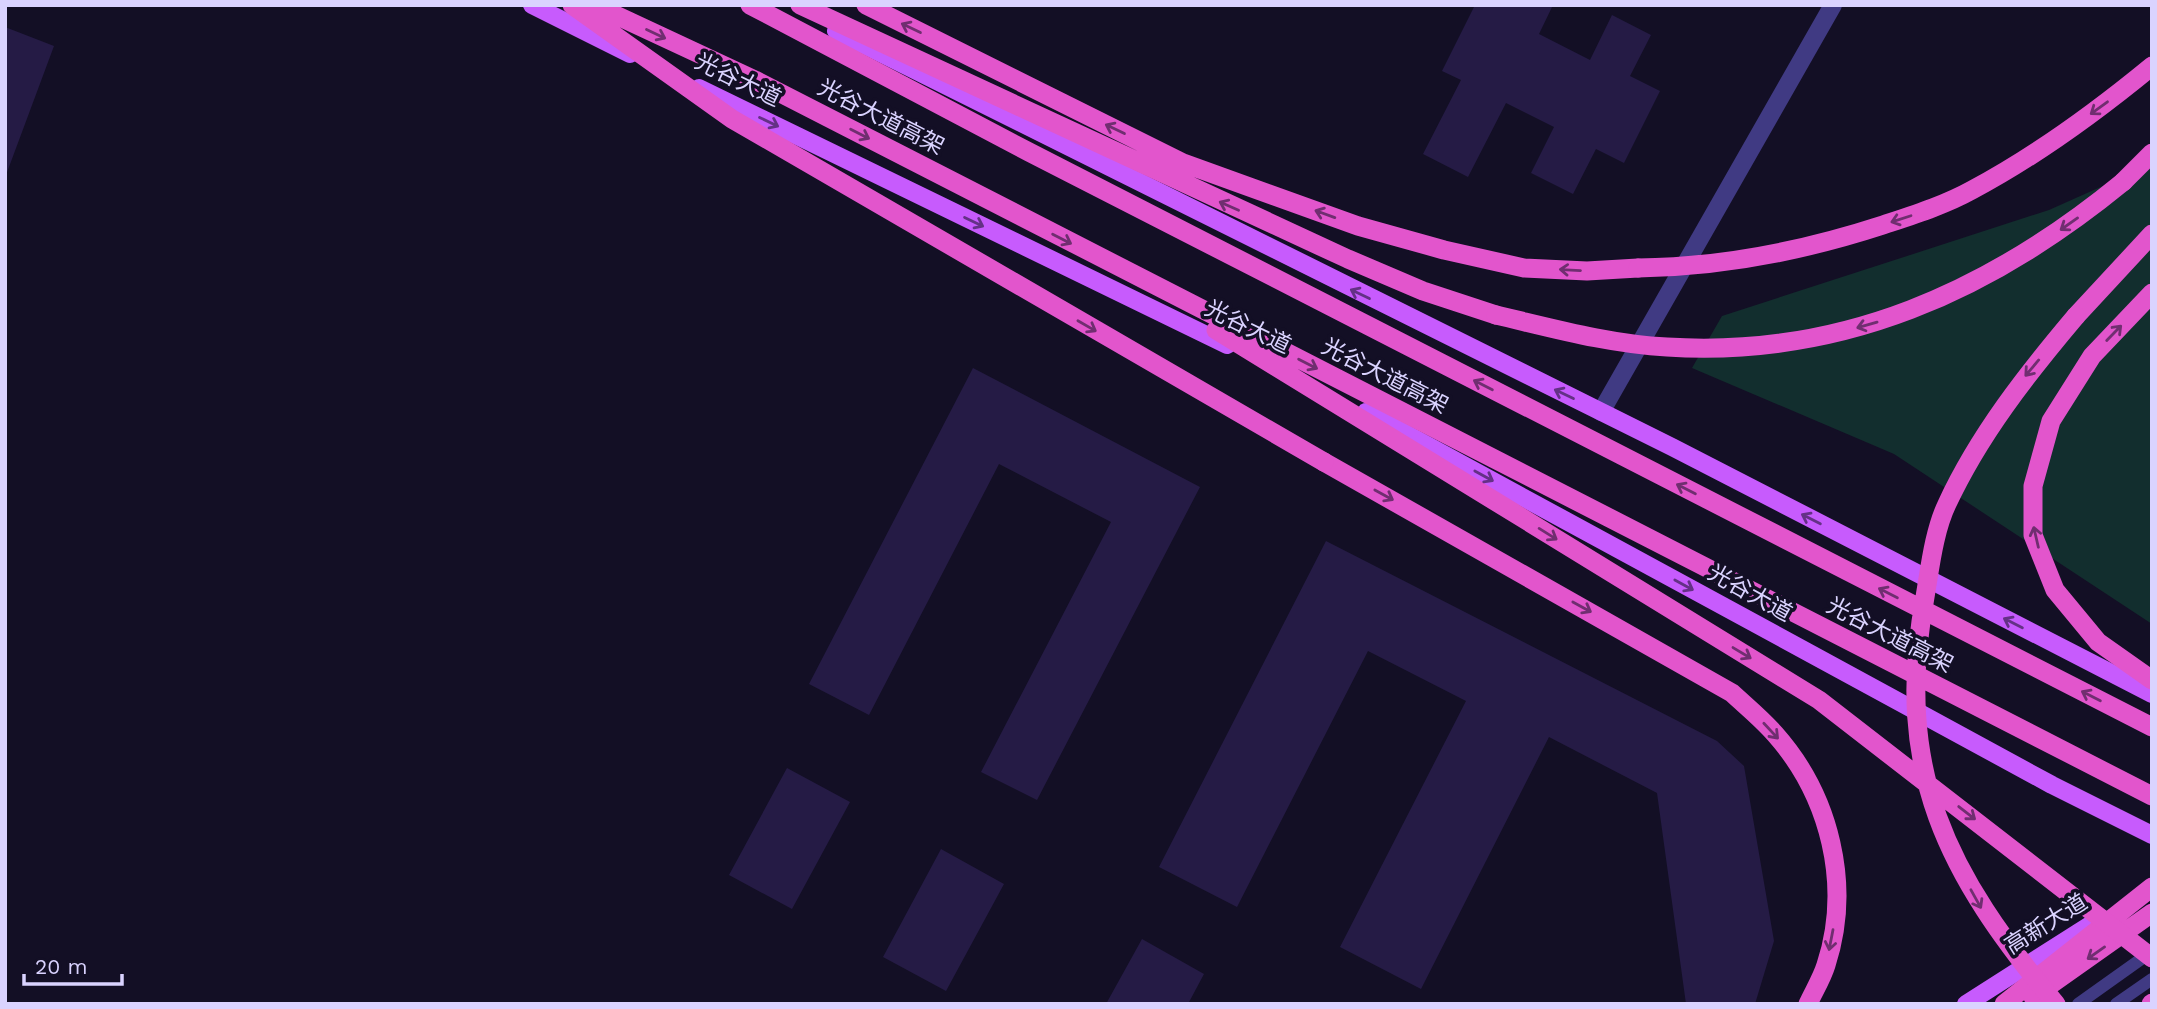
<svg xmlns="http://www.w3.org/2000/svg" width="2157" height="1009" viewBox="0 0 2157 1009" font-family="'Work Sans','Noto Sans SC',sans-serif">
	<rect width="100%" height="100%" fill="#130f25"/>
	<path fill="#122e2e" d="M2152,164v460l-258,-170 -202,-86 30,-52 327,-106z"/>
	<path fill="#251b45" d="M1475,5h78l-14,29 51,26 22,-45 39,20 -21,41 30,15 -36,72 -28,-14 -23,45 -42,-21 23,-46 -48,-24 -38,74 -45,-23 38,-74 -19,-9z
		M5,27l49,19 -48,129h-1z
		M973,368l227,119 -163,313 -56,-28 130,-250 -112,-58 -130,251 -60,-31z
		M1326,541l391,200 27,25 30,175 -19,63h-69l-29,-211 -108,-56 -128,252 -81,-42 126,-246 -98,-50 -131,256 -78,-40z
		M787,768l63,34 -58,107 -63,-34z
		M941,849l63,35 -58,107 -63,-34z
		M1142,939l62,35 -16,30h-82z"/>
	<g fill="none" stroke-linecap="round" stroke-linejoin="round">
		<path stroke="#403a83" stroke-width="12" d="M2078,1004l73,-52
			M2116,1004l36,-25"/>
		<path stroke="#403a83" stroke-width="18" d="M1601,412l232,-407"/>
		<path stroke="#c75bfd" stroke-width="18" d="M532,5l98,49
			M836,31l836,416 480,247
			M699,88l528,257
			M1366,412l686,373 100,50
			M1966,1004l135,-86"/>
		<path stroke="#e255cc" stroke-width="19" d="M800,5l548,254 75,32 73,24
			M866,5l317,158 175,63 86,24 80,18 63,3 51,-3
			M2123,182l29,-29
			M2152,293l-60,63 -41,65 -18,65v49l22,55 43,52 54,38
			M2076,316l76,-82
			M1324,462l408,231c14,13 30,26 43,41 55,62 77,151 51,231 -4,13 -12,26 -18,39
			M2033,997l119,-84
			M2004,1004l148,-117
			M2151,1004l1,-1"/>
		<path stroke="#e255cc" stroke-width="19" d="M572,5l160,114 592,343
			M594,5l161,75 1397,716
			M750,5l279,147 1123,575
			M1638,268c85,-1 165,-17 245,-43 30,-10 62,-20 89,-35 64,-34 124,-78 180,-124
			M1496,315c56,13 113,29 171,32 175,11 323,-56 456,-165
			M1216,330l603,370 333,258
			M2056,1004c-109,-130 -163,-233 -131,-407 5,-29 9,-66 22,-93 32,-69 80,-130 129,-188"/>
	</g>
	<defs><path id="oneway-shaft" d="M-6 0H5M1.5-3L5.5 0L1.5 3" fill="none" stroke-width="1.6" stroke-linecap="round" stroke-linejoin="round" transform="scale(1.75)"/></defs>
	<g stroke="#702e70">
		<use href="#oneway-shaft" transform="translate(911 28) rotate(-154)"/>
		<use href="#oneway-shaft" transform="translate(656 34) rotate(25)"/>
		<use href="#oneway-shaft" transform="translate(2099 108) rotate(144)"/>
		<use href="#oneway-shaft" transform="translate(1115 129) rotate(-154)"/>
		<use href="#oneway-shaft" transform="translate(860 134) rotate(27)"/>
		<use href="#oneway-shaft" transform="translate(1229 206) rotate(-156)"/>
		<use href="#oneway-shaft" transform="translate(1325 214) rotate(-160)"/>
		<use href="#oneway-shaft" transform="translate(1901 219) rotate(162)"/>
		<use href="#oneway-shaft" transform="translate(2069 224) rotate(145)"/>
		<use href="#oneway-shaft" transform="translate(1062 239) rotate(27)"/>
		<use href="#oneway-shaft" transform="translate(1570 270) rotate(-177)"/>
		<use href="#oneway-shaft" transform="translate(1867 325) rotate(164)"/>
		<use href="#oneway-shaft" transform="translate(1087 326) rotate(30)"/>
		<use href="#oneway-shaft" transform="translate(2114 333) rotate(-46)"/>
		<use href="#oneway-shaft" transform="translate(1308 364) rotate(27)"/>
		<use href="#oneway-shaft" transform="translate(2032 368) rotate(130)"/>
		<use href="#oneway-shaft" transform="translate(1483 385) rotate(-153)"/>
		<use href="#oneway-shaft" transform="translate(1686 489) rotate(-153)"/>
		<use href="#oneway-shaft" transform="translate(1384 495) rotate(29)"/>
		<use href="#oneway-shaft" transform="translate(1548 534) rotate(32)"/>
		<use href="#oneway-shaft" transform="translate(2036 537) rotate(-103)"/>
		<use href="#oneway-shaft" transform="translate(1888 593) rotate(-153)"/>
		<use href="#oneway-shaft" transform="translate(1582 607) rotate(29)"/>
		<use href="#oneway-shaft" transform="translate(1742 653) rotate(31)"/>
		<use href="#oneway-shaft" transform="translate(2091 696) rotate(-153)"/>
		<use href="#oneway-shaft" transform="translate(1771 731) rotate(47)"/>
		<use href="#oneway-shaft" transform="translate(1967 813) rotate(38)"/>
		<use href="#oneway-shaft" transform="translate(1976 899) rotate(61)"/>
		<use href="#oneway-shaft" transform="translate(1831 940) rotate(101)"/>
		<use href="#oneway-shaft" transform="translate(2096 953) rotate(145)"/>
	</g>
	<g stroke="#643186">
		<use href="#oneway-shaft" transform="translate(769 122) rotate(26)"/>
		<use href="#oneway-shaft" transform="translate(974 222) rotate(26)"/>
		<use href="#oneway-shaft" transform="translate(1360 294) rotate(-154)"/>
		<use href="#oneway-shaft" transform="translate(1564 394) rotate(-154)"/>
		<use href="#oneway-shaft" transform="translate(1484 476) rotate(29)"/>
		<use href="#oneway-shaft" transform="translate(1811 519) rotate(-153)"/>
		<use href="#oneway-shaft" transform="translate(1684 585) rotate(29)"/>
		<use href="#oneway-shaft" transform="translate(2013 623) rotate(-153)"/>
	</g>
	<g text-anchor="middle" dominant-baseline="central" stroke-width="7" stroke-linejoin="round" paint-order="stroke">
		<g font-size="23" fill="#dad3ff" stroke="#130f25">
			<text transform="translate(738 80) rotate(26)">光谷大道</text>
			<text transform="translate(881 117) rotate(27)">光谷大道高架</text>
			<text transform="translate(1248 327) rotate(26)">光谷大道</text>
			<text transform="translate(1385 376) rotate(27)">光谷大道高架</text>
			<text transform="translate(1750 593) rotate(29)">光谷大道</text>
			<text transform="translate(1890 635) rotate(27)">光谷大道高架</text>
			<text transform="translate(2046 924) rotate(-32)">高新大道</text>
		</g>
	</g>
	<rect width="2157" height="1009" fill="none" stroke="#dad3ff" stroke-width="14"/>
	<path d="M24 974v10h98v-10" fill="none" stroke="#dad3ff" stroke-width="3.5"/>
	<text x="35" y="974" font-size="21" fill="#dad3ff" stroke="#130f25" stroke-width="5" paint-order="stroke">20 m</text>
</svg>
